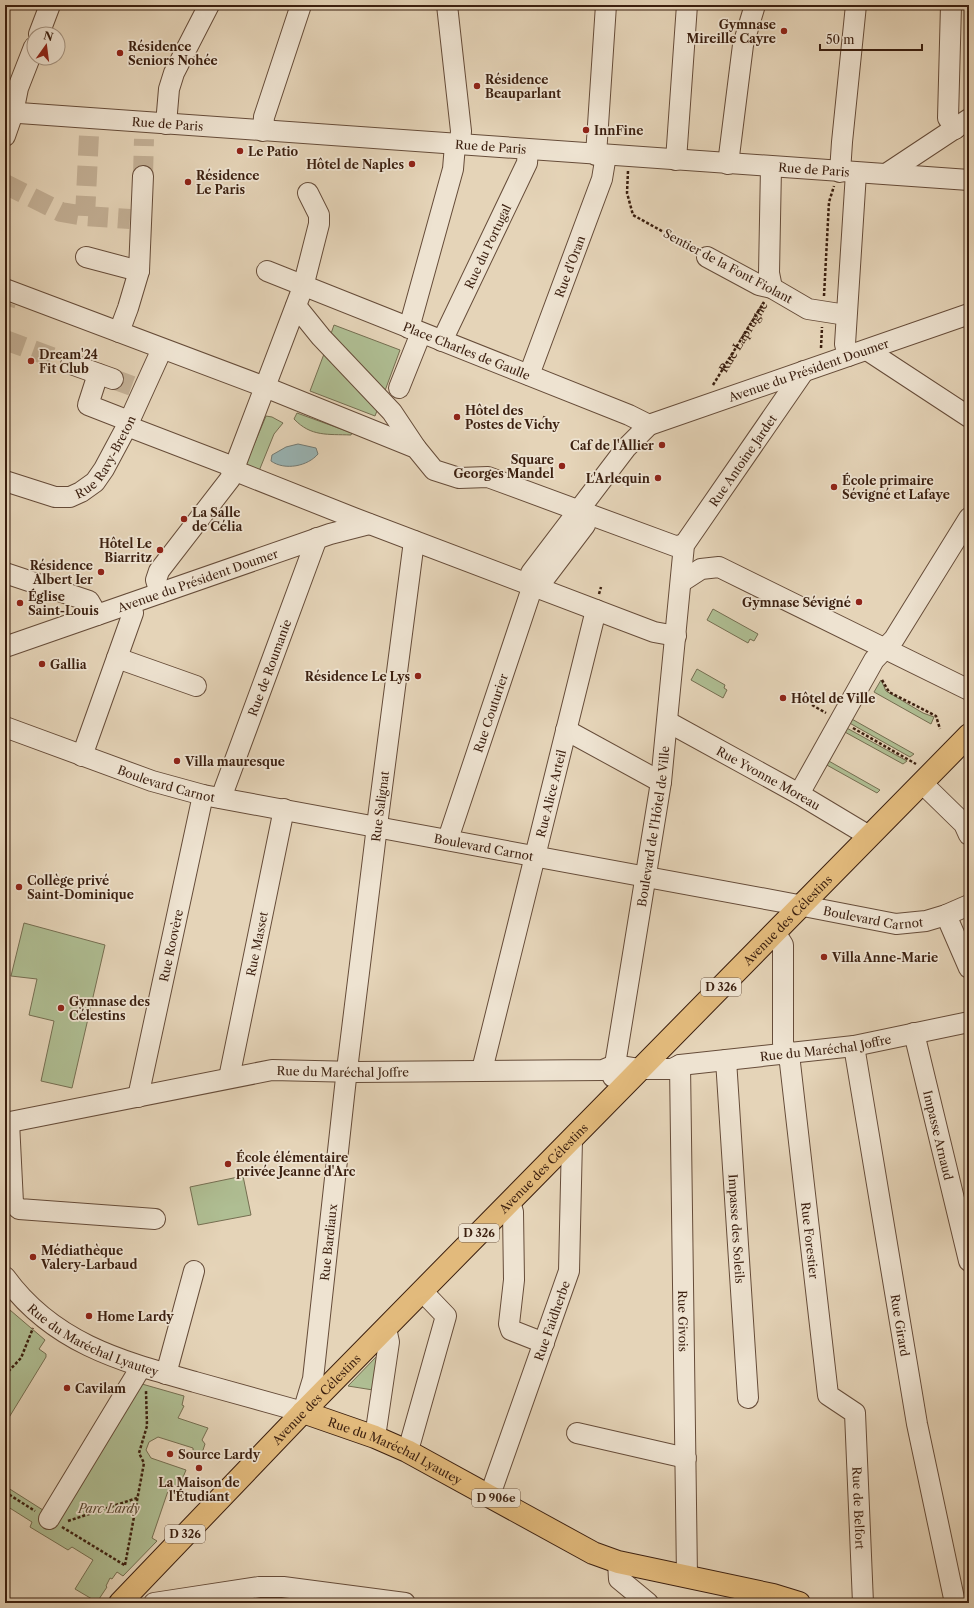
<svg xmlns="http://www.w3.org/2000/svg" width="974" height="1608" viewBox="0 0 974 1608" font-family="'Libre Caslon Text',serif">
	<rect width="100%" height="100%" fill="#e5d4b8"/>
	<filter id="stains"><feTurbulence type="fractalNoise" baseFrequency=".005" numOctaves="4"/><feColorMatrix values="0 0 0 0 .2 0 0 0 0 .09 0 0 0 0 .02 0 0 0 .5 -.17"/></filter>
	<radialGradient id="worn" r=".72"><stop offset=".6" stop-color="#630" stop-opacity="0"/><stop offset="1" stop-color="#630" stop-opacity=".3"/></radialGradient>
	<path fill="#afbe93" stroke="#756e51" d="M334,325l66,25 -17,46 -55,-54z
		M327,346l53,57 -5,13 -65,-25z
		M297,413l55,20 -1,2c-23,-1 -40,2 -57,-16z
		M266,416l6,1 11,6 -9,11 -15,37 -14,-5z
		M713,609l45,25 -4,7 -4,-2 -2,4 -41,-23z
		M697,669l28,16 -1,3 3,2 -4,8 -32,-18z
		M881,680l5,11 37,22 11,4 -3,7 -57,-32z
		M850,718l64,36 -4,3 -64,-36z
		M843,726l64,35 -4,3 -60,-33z
		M827,760l53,30 -3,3 -52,-29z
		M24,923l81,22 -33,143 -31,-7 13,-60 -25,-6 8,-36 -26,-3z
		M243,1176l8,39 -53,10 -8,-38z
		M10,1310l35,30 -6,9 7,5v3l-41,67v-93z
		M376,1357l2,1 -5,32 -25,-4z
		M128,1380l56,16 -2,9 2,1 -6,12 30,10 -6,12 3,4 -3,9 -9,-3v-2l-35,-11 -9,5 -3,8 5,8 35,12 -7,17 -5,-2 -5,3 -17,50 5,3 -34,35 -6,-4 -5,7 -2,-1 -4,8 1,1 -10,15 -22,-13 18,-29 -21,-13 -4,3 -38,-23 2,-5 -27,-17v-19l41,26z"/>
	<path fill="#99b6b7" stroke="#737a74" d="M298,444l18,4 2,6c-10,12 -33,17 -47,7l1,-6 14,-8z"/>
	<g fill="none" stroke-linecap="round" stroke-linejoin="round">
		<path stroke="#c3b096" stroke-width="20" stroke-dasharray="20 10" stroke-linecap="butt" d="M143,176l1,-37
			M5,184l56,28 24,4 45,3
			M85,216l4,-81
			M5,305l1,-3
			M5,340l66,24
			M113,379l22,8"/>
		<defs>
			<g id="minor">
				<path d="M447,5l14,126 -1,14"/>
				<path d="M951,5l-3,113 7,11"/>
				<path d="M39,34l11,-29"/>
				<path id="s2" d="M5,112l964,68"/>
				<path d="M166,124l3,-35 5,-16 35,-68"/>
				<path d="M263,131l1,-14 37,-112"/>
				<path d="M5,136l8,-23 5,-25 16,-41"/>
				<path d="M596,155l10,-150"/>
				<path d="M676,160l11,-155"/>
				<path d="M728,164l15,-119 12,-40"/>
				<path d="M771,167l-2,106 3,15"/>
				<path d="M840,172l2,-30 14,-137"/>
				<path d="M886,174l83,-55"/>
				<path d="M86,257l53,14"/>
				<path d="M707,257l52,28 13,3 36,21 38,6"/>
				<path id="s3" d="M267,271l362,144 20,10"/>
				<path d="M5,289l260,98 151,61 18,22 25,8 29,-1 187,69 9,-1"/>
				<path d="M296,306l25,31 71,75 24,36"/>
				<path d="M409,328l44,-159 2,-24"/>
				<path d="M119,332l9,-24 11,-37 4,-95"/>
				<path id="s4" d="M442,341l85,-178 1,-13"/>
				<path d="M867,350l102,67"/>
				<path d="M848,356l-3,-12 11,-171"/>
				<path d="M71,364l42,15"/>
				<path d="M98,374l-10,31 41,16"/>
				<path id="s5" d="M529,375l73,-196 4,-24"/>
				<path d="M399,388l22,-55"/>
				<path d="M127,426l99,38 7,6 121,48 300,114 22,4"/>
				<path id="s6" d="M5,481l50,16h15l11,-5 14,-10 9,-13 23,-43 35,-77"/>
				<path d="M5,573l84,28 8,14"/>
				<path d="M681,582l20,-13 18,-2 250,123"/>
				<path d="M532,586l12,-7 41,-54"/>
				<path d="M160,593l-4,-13 3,-9 71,-92 73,-192 16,-63v-9l-11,-22"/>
				<path id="s7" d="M5,647l325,-113 39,-10"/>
				<path d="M117,658l79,28"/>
				<path id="s8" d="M668,722l131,72 70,42"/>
				<path id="s9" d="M5,727l147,54 51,14 590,109 103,20 30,-3 20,-6 23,-10"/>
				<path d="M566,730l95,52"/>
				<path d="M82,756l51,-143 -3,-9"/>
				<path d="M922,783l42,41 5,11"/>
				<path d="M799,794l75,-134 20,-21 75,-121"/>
				<path id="s10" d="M221,798l96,-260"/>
				<path id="s11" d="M448,839l82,-245 2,-8 -1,-13 95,-125 23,-23 320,-111"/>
				<path d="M946,915l23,53"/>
				<path id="s12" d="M775,932l8,13v98l7,20 38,332 27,18 8,190"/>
				<path id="s13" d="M914,1033l55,228"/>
				<path id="s14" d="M854,1046l63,378 38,179"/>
				<path id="s15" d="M726,1060l22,338"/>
				<path id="s16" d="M680,1065l7,512"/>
				<path id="s17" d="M482,1070l114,-460"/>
				<path id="s18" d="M613,1077l48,-295 23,-237 120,-174"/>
				<path id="s19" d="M229,1078l55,-269"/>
				<path id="s20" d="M138,1097l65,-302"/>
				<path d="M9,1122l4,81 6,6 136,10"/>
				<path id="s21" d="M5,1123l267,-53 85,2 246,-2 12,-5 25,4h32l8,-4 174,-19 115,-24"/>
				<path d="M510,1202l3,10 1,68 -5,44 2,6 33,13"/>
				<path id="s22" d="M5,1277c48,66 115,84 190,105 36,10 72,20 108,30l10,-33 33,-301 32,-260 36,-277"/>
				<path d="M166,1374l28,-103"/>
				<path d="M577,1433l109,25"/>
				<path d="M375,1437l14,-95 -3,-14"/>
				<path d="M407,1451l4,-11 35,-124 -24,-25"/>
				<path id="s23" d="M490,1495l79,-224 3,-132"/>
				<path d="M49,1519l92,-152"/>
				<path d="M618,1562l1,17 29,24"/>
				<path d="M154,1603l105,-16h24l122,16"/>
			</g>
			<g id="major">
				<path id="s24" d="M303,1412l72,25 32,14 186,102 25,9 155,33 26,8"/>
				<path id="s25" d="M120,1603l183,-191 666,-677"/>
			</g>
		</defs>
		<use href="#minor" stroke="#664c39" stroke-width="22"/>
		<use href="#major" stroke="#3b1f0f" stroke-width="24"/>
		<g stroke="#3b1f0f" stroke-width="2.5" stroke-dasharray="3 2" stroke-linecap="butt">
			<path d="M628,171l-1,22 6,22 61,34"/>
			<path d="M824,296l5,-94 5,-16"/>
			<path d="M821,348l1,-21"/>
			<path id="s1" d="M713,385l51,-83"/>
			<path d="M543,417l5,2"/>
			<path d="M599,594l2,-7"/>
			<path d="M882,680l7,12 47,24 4,13"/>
			<path d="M812,705l14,8"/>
			<path d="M853,728l63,36"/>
			<path d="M5,1375l16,-17 12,-30"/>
			<path d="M5,1492l30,19"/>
			<path d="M68,1521l69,-23"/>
			<path d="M62,1527l64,39"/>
			<path d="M125,1565l19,-102 -5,-10 8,-27 -1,-35"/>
		</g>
		<use href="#minor" stroke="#eee3d1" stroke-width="20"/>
		<use href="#major" stroke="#e2ba7c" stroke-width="22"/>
	</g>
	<g fill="#8f2418" stroke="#eee3d1" stroke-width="1.5">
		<circle cx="784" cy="31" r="4"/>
		<circle cx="120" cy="53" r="4"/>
		<circle cx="477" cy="86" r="4"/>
		<circle cx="586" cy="130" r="4"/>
		<circle cx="240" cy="151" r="4"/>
		<circle cx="412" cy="164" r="4"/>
		<circle cx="188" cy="182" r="4"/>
		<circle cx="31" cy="361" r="4"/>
		<circle cx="457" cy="417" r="4"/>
		<circle cx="662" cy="445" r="4"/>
		<circle cx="562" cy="466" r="4"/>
		<circle cx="658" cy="478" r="4"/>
		<circle cx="834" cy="487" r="4"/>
		<circle cx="184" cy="519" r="4"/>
		<circle cx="160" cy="550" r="4"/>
		<circle cx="101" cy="572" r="4"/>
		<circle cx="859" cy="602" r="4"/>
		<circle cx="20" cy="603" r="4"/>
		<circle cx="42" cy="664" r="4"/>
		<circle cx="418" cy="676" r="4"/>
		<circle cx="783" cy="698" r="4"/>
		<circle cx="177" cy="761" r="4"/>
		<circle cx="19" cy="887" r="4"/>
		<circle cx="824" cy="957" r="4"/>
		<circle cx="61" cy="1008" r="4"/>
		<circle cx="228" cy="1164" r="4"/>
		<circle cx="33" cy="1257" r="4"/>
		<circle cx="89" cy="1316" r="4"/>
		<circle cx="67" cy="1388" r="4"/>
		<circle cx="170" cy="1454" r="4"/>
		<circle cx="199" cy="1468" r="4"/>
	</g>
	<g text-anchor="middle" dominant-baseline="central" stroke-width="3.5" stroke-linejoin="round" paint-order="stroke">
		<g fill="#eee3d1" stroke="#715a49" stroke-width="1">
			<rect x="701" y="978" width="40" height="18" rx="3"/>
			<rect x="459" y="1224" width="40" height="18" rx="3"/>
			<rect x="472" y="1489" width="48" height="18" rx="3"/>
			<rect x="165" y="1525" width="40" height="18" rx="3"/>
		</g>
		<g font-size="11" font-weight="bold" fill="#3b1f0f">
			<text x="721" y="987">D 326</text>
			<text x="479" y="1233">D 326</text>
			<text x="496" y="1498">D 906e</text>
			<text x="185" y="1534">D 326</text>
		</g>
		<g font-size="12" font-weight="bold" fill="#3b1f0f" stroke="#eee3d1" text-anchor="start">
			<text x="776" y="24" text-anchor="end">Gymnase<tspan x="776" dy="14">Mireille Cayre</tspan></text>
			<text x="128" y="46">Résidence<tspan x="128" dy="14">Seniors Nohée</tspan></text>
			<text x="485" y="79">Résidence<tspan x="485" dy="14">Beauparlant</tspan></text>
			<text x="594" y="130">InnFine</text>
			<text x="248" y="151">Le Patio</text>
			<text x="404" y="164" text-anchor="end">Hôtel de Naples</text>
			<text x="196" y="175">Résidence<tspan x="196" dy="14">Le Paris</tspan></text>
			<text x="39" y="354">Dream'24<tspan x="39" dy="14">Fit Club</tspan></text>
			<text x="465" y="410">Hôtel des<tspan x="465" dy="14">Postes de Vichy</tspan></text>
			<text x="654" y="445" text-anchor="end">Caf de l'Allier</text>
			<text x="554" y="459" text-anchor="end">Square<tspan x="554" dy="14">Georges Mandel</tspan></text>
			<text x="650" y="478" text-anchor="end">L'Arlequin</text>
			<text x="842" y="480">École primaire<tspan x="842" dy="14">Sévigné et Lafaye</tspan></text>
			<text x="192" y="512">La Salle<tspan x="192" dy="14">de Célia</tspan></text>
			<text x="152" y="543" text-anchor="end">Hôtel Le<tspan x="152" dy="14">Biarritz</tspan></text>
			<text x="93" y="565" text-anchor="end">Résidence<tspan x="93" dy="14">Albert Ier</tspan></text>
			<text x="28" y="596">Église<tspan x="28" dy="14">Saint-Louis</tspan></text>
			<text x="851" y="602" text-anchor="end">Gymnase Sévigné</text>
			<text x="50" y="664">Gallia</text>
			<text x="410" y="676" text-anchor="end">Résidence Le Lys</text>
			<text x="791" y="698">Hôtel de Ville</text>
			<text x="185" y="761">Villa mauresque</text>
			<text x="27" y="880">Collège privé<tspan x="27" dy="14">Saint-Dominique</tspan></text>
			<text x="832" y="957">Villa Anne-Marie</text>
			<text x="69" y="1001">Gymnase des<tspan x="69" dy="14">Célestins</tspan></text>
			<text x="236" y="1157">École élémentaire<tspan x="236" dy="14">privée Jeanne d'Arc</tspan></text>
			<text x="41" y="1250">Médiathèque<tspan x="41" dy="14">Valery-Larbaud</tspan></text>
			<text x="97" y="1316">Home Lardy</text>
			<text x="75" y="1388">Cavilam</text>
			<text x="178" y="1454">Source Lardy</text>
			<text x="199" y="1482" text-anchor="middle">La Maison de<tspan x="199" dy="14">l'Étudiant</tspan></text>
		</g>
		<g font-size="12" fill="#3b1f0f" stroke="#eee3d1">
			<text stroke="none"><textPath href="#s2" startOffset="163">Rue de Paris</textPath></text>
			<text stroke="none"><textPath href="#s2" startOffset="487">Rue de Paris</textPath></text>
			<text stroke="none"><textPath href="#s2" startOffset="811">Rue de Paris</textPath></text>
			<text stroke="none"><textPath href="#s4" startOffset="105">Rue du Portugal</textPath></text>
			<text stroke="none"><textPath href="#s5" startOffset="116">Rue d'Oran</textPath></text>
			<text transform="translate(728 266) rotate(28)">Sentier de la Font Fiolant</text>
			<text stroke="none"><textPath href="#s1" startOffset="57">Rue Laprugne</textPath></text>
			<text stroke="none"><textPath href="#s3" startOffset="215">Place Charles de Gaulle</textPath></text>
			<text stroke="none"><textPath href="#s11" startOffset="638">Avenue du Président Doumer</textPath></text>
			<text stroke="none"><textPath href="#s6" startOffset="123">Rue Ravy-Breton</textPath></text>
			<text stroke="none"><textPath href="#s18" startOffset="640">Rue Antoine Jardet</textPath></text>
			<text stroke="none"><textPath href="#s7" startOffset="204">Avenue du Président Doumer</textPath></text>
			<text stroke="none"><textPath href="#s10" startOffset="139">Rue de Roumanie</textPath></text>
			<text stroke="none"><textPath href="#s11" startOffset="133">Rue Couturier</textPath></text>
			<text stroke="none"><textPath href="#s8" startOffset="115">Rue Yvonne Moreau</textPath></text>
			<text stroke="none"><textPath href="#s9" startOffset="171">Boulevard Carnot</textPath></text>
			<text stroke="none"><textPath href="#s17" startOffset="285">Rue Alice Arteil</textPath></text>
			<text stroke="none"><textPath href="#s22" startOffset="945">Rue Salignat</textPath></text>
			<text stroke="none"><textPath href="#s18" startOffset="254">Boulevard de l'Hôtel de Ville</textPath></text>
			<text stroke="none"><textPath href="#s9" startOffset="495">Boulevard Carnot</textPath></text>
			<text stroke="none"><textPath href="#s9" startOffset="891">Boulevard Carnot</textPath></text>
			<text stroke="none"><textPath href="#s25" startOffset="955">Avenue des Célestins</textPath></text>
			<text stroke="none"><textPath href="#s19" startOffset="137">Rue Masset</textPath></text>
			<text stroke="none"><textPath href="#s20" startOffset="155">Rue Roovère</textPath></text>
			<text stroke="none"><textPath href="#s21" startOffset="829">Rue du Maréchal Joffre</textPath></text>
			<text stroke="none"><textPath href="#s21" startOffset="343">Rue du Maréchal Joffre</textPath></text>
			<text stroke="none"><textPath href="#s13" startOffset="105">Impasse Arnaud</textPath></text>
			<text stroke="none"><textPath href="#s25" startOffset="607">Avenue des Célestins</textPath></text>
			<text stroke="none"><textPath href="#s15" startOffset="169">Impasse des Soleils</textPath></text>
			<text stroke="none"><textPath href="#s12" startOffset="313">Rue Forestier</textPath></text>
			<text stroke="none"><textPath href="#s22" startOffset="506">Rue Bardiaux</textPath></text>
			<text stroke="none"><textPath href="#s23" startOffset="185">Rue Faidherbe</textPath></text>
			<text stroke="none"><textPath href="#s16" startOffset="256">Rue Givois</textPath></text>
			<text stroke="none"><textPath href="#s14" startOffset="283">Rue Girard</textPath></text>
			<text stroke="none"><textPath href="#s22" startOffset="111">Rue du Maréchal Lyautey</textPath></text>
			<text stroke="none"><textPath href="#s25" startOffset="283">Avenue des Célestins</textPath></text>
			<text stroke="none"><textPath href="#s24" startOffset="100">Rue du Maréchal Lyautey</textPath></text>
			<text stroke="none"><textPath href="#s12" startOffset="596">Rue de Belfort</textPath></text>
		</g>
		<g font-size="12" font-style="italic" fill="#584730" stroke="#eee3d1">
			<text x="109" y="1508">Parc Lardy</text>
		</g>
	</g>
	<rect width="974" height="1608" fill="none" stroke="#e5d4b8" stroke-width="20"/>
	<rect x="6" y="6" width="962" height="1596" fill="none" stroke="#3b1f0f" stroke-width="2"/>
	<rect x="10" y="10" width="954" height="1588" fill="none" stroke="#3b1f0f"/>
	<g transform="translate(46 46) rotate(14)"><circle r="19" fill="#eee3d1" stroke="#a69583"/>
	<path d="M0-3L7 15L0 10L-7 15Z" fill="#8f2418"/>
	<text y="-6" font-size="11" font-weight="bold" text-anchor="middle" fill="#3b1f0f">N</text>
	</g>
	<path d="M820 44v6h102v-6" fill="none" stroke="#3b1f0f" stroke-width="2"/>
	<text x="826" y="44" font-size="12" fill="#3b1f0f" stroke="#eee3d1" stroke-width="3" paint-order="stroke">50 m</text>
	<rect width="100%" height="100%" filter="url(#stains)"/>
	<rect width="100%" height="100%" fill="url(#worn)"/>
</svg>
